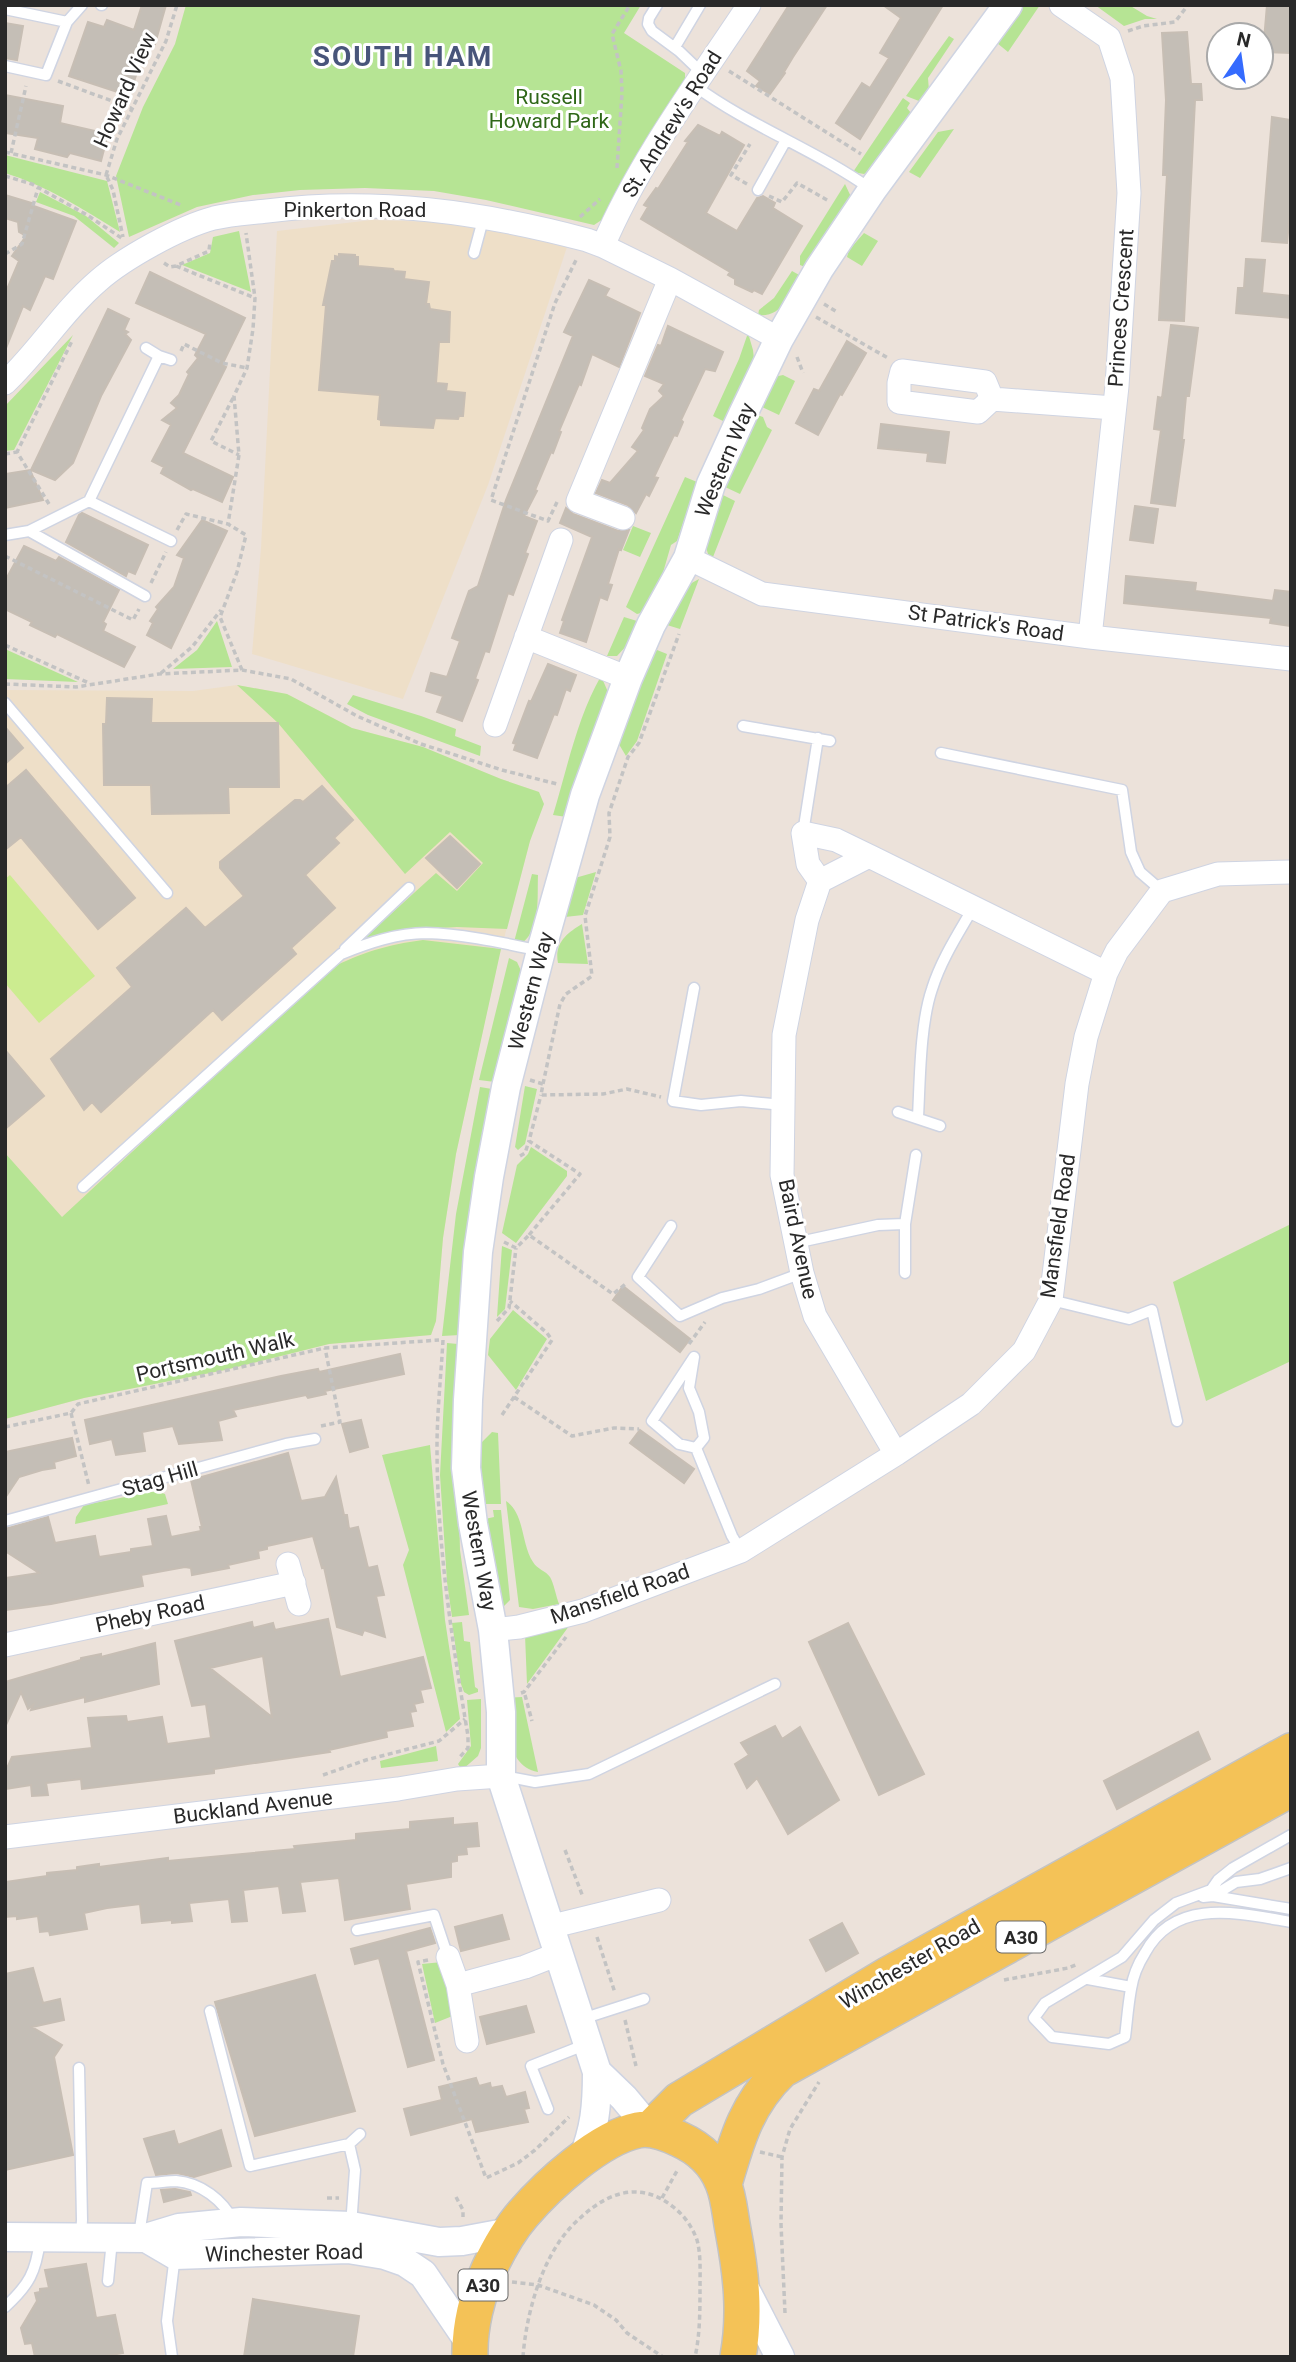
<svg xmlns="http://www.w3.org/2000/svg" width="1296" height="2362" viewBox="0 0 1296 2362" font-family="Roboto,sans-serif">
	<rect width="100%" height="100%" fill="#ece2da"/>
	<path fill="#eedfc8" d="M372,220l93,3 102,24 -79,238 -85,214 -151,-45 9,-106 16,-317z
		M237,685l50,9 65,34 71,19 78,32 38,13 -9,49 -31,116 -43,197 -13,84 -7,83 -5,14 -102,9 -104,26 -141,28 -79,21v-729l188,1z"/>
	<path fill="#b6e494" d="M186,5h455l-17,28 61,40v6l-82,140 -9,6 -108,-25 -52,-9 -69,-3 -65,2 -47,5 -56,12 -68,30 -13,-61 27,-69 32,-63z
		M1019,5h21l-32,47 -11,-9z
		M1095,5h34l18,11 10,3h-12l-21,7z
		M949,36l5,3 -26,39 1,13 -10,10 -13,-5z
		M903,98l7,5 -3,5 4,5 -39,57 -8,4 -11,-2z
		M954,129l-34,49 -11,-6 29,-40z
		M5,155l102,26 13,51c-37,-23 -73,-46 -115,-59z
		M845,184l7,15 -47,68 -5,-2v-9z
		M40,192l46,24 33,27 -5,5 -40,-32 -38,-14z
		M239,231l12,61 -69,-27 28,-12 3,-16z
		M864,233l14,8 -16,25 -15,-9 2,-7z
		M792,271l9,5c-11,18 -19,42 -43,39l1,-5 15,-12z
		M748,333l5,17 1,9 -29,63 -12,-6 26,-57z
		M73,335l-59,115 -9,1v-45z
		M783,375l12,6 -16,34 -19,-9 14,-29z
		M757,415l6,2 4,10 5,3 -32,64 -15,-7z
		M685,477l12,5 -20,59 -6,4 -9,31 -21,37 -4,1 -11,-7z
		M723,495l12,6 -22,56 -5,-3 -5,-17z
		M633,526l18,7 -11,24 -17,-7z
		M699,579l-19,50 -13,-4 21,-40z
		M624,617l13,4 -8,22 -12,13h-10z
		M217,621l15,46 -59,2 24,-19z
		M5,649l73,33 -73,-3z
		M657,650l10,4 -30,87 -11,15 -9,-15 35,-87z
		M601,676l7,16v9l-41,116 -14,-2c14,-46 24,-97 48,-139z
		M237,685l50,9 65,34 71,19 78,32 38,13 5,12 -14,37 -23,88 -50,-2 -34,2 -62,12 75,-68 21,18 26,-28 -33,-31 -45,42 -127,-151z
		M353,695l68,21 35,13 -1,7 26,10 -1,10 -112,-41 -21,-11z
		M596,872l-13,43 -18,2 10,-39z
		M532,874l6,1c-1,22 3,54 -16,68l-8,-1z
		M582,924l6,40 -30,-1c-4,-20 9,-30 24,-39z
		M423,940l78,9 -45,205 -13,84 -7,83 -5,14 -102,9 -104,26 -141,28 -79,21v-266l57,64 267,-248c34,-17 57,-24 94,-29z
		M509,958l8,4 5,11 -17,61 -10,48 -16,-2z
		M525,1086l12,3 -12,55 -7,6 -3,-3z
		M480,1087l12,2 -32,246 -18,1 14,-122z
		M531,1147l36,24v5l-51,67 -14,-10 15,-68 11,-11z
		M1291,1224v137l-85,40 -33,-119z
		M502,1246l10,4 -7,59 -8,8z
		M513,1310l34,29 -31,51 -28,-35 2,-16z
		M447,1343l11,1 -1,88 3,118 9,65 -17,2 -5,-35 -7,-107z
		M492,1432l6,1 3,71h-19l-5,-57z
		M430,1445l15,175 15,99 -14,13 -43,-167 6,-15 -27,-95z
		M156,1491l9,3 3,10 -93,20 1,-7 8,-12z
		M506,1501c19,13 15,43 27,61 4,7 13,9 17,15 4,7 6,19 9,27l-26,5 -14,-2z
		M493,1510h8l9,90 -6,6 -7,-10 -12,-77 9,-2z
		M462,1622l2,19 6,1 5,45 3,2v3l-9,3 -5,-3 -3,-8 -9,-61z
		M569,1626l-42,58 -2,-49z
		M522,1697l16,75c-32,-6 -32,-49 -35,-74z
		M481,1699v49l-3,8 -16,14 -4,-6 13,-18 -4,-46z
		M436,1746l2,15 -57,7 -1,-7z
		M442,1962l13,53 -20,8 -13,-59z"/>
	<path fill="#ccec90" d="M10,875l85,101 -56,47 -34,-40v-104z"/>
	<path fill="#c4beb6" stroke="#c7beb4" stroke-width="2" fill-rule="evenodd" d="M142,5h24l-11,39 -5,-2 -7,22 -3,-1 -10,31 -3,-2v3l-58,-19 19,-54 16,5 3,-7 27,10z
		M789,5h38l-34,52 -9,15 1,1 -15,21 -14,-8 4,-5 -13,-10z
		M883,5h60l-83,134 -24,-16 26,-40 8,5 19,-30 -9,-5 21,-35z
		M1267,5h24v48l-28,-1z
		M5,23l18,3 -6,34 -12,-2z
		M1187,32l4,52h10l1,16h-7l-11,221 -25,-1 8,-145h-4l3,-75 -4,-67z
		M5,95l58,11 -3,17 48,11 -7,27 -31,-8 -3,4 -32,-8 3,-11 -33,-5z
		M1272,117l19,3v82l-4,41 -25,-2z
		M698,125l22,11 2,-4 22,13 -38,68 31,18 20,-33 6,-2 12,7 -2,5 29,18 -40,68 -8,-4 -2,2 -17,-8v-5l-7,-4 2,-3 -89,-53 7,-12 -4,-2 12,-17 2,1 30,-47 -3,-1z
		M5,195l27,8 -1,2 45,16 -23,58 -8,-3 -15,34 -7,-4 -17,42 -1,-54 14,-33 -7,-5 14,-20 -7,-4 -1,-10 -13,-4z
		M339,254l16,1v2h3v9l35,3 1,2 11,1 -1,7 25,3 -3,22h3l1,5 20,3 -1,30h-10l-3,41 11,1 -1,7 19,2 -2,23h-4l-1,3 -23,-1 -2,10 -52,-3v-5l-3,-1 2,-24 -61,-5 7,-85h-3l9,-44h3v-5l4,1z
		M1246,259l19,1 -3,33 29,3v22l-55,-5 2,-25h6z
		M150,272l95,46 -23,47 4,2 -43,86 50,24 -11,25 -29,-13 -2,1 -30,-17 3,-6 -12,-6 19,-36 -9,-5 15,-12 -6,-5 8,-8 10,-21 -2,-2 11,-14 -3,-3 11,-21 -70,-31z
		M589,280l20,9 -4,7 35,17 -21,54 -27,-13 -11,31 -2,-1 -20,47 2,1 -8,21 -2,-1 -16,38 2,1 -13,25 13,5 -12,32 3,1 -15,41 -5,-2 -19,59 -4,-1 -10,28 3,1 -16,41 -25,-9 6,-16 -17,-5 5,-18 16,4 13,-36 -8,-3 17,-47 9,-5 28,-86 67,-164 -9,-4z
		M108,309l21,10 -5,11 4,2 -3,2 6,6 -30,56 -28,67 -18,17 -24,-10z
		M1171,325l27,3 -9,68h-3l-4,44h2l-9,66 -24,-3 10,-73 -7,-1 4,-32 4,1z
		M668,326l55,26 -8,19 -10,-2 -24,51 2,2 -6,14 -3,-1 -20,42 4,1 -9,18 -3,-2 -10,19 -8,-8 -32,-12 6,-13 8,3 28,-32 -6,-4 12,-17 -2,-2 8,-19 14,-13 -5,-5 5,-7 -19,-8 13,-31 3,1z
		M847,341l19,12 -24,42 -2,-1 -22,41 -22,-12 18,-34 5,2z
		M881,424l68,8 -4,31 -18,-2 1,-8 -50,-5z
		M30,470l13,30 -38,8v-34z
		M1135,506l23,3 -5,34 -23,-3z
		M566,508l7,6 45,17 11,-1 -8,20 -2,-1 -11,35 4,1 -5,15 -7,-3 -14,45 -26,-9 4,-12 -2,-1 30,-83 -32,-14z
		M82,513l66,32 -13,29 -7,-3 -2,5 -60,-34 13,-27z
		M202,520l25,11 -56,117 -24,-13 6,-12 -3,-2 8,-12 -2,-2 18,-20 10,-29 -7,-3z
		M24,546l32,15 3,-4 60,33 -16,32 3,2 -3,7 32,16 -11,20 -67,-33 -2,3 -25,-12 2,-3 -27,-13v-28z
		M1126,576l70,7 -1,8 78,10 2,-11 16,2v34l-21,-3 1,-5 -147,-15z
		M548,664l28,11 -6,16 -4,-2 -9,26 -3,-1 -17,44 -23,-8 2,-6 -3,-1 16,-42 2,1z
		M107,698l45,1 -1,24h127l1,64h-51l1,26 -77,1 -1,-29h-47l-1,-61h3z
		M5,727l18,21 -18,16z
		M26,770l109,128 -37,31 -77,-92 -16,13v-62z
		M322,786l31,34 -19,18 5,5 -34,32 30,33 -44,40 5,6 -74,66 -9,-10 -112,102 -9,-10 -8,8 -33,-51 81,-72 -15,-19 69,-60 19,20 39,-32 -24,-28v-6l75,-62h5l3,2z
		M450,836l30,28 -23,24 -31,-30z
		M5,1050l39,46 -39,33z
		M623,1286l67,53 -10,13 -67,-52z
		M400,1354l4,20 -79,17 1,3 -18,4 -2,-3 -73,15 3,6 -18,5 4,19 -43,4 -6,-18 -31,6 3,19 -29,4 -4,-16 -22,5 -5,-24 196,-44 37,-7 1,3z
		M361,1420l7,27 -18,5 -8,-28z
		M640,1430l54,39 -10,14 -54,-40z
		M72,1438l4,18 -22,6 1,6 -13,2 -23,7 -14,21v-46z
		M288,1453l13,48 24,-4 11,-20 8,38h3l2,14 9,-2 10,41 9,-2 7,29 -8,1 9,41 -21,-7 -2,5 -25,-8 -13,-60 -2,1 -9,-32 -46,10v3l-9,2 1,7 -31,7 1,3 -37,7 -1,-7 -6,-1 -44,8 2,11 -92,18 -46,6v-32l34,-5 -34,-22v-22l43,-12 7,26 40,-7 4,21 32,-5v-3l22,-3 -5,-27 18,-3 5,21 30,-6 -1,-4h2l-11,-47z
		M328,1619l12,58 83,-20 8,31 -11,2 3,12 -9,2 2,7 -6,1 3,14 -27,5 1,6 -58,13 1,2 -116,17v4l-132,16 -1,-10 -35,4 2,12 -16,1 -1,-11 -26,4v-22l3,-1 4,-9 80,-9 -4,-30 38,-2 1,6 35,-5 5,27 44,-6 -5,-34 -14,2 -17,-65 77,-19 1,6 20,-5 2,7zM263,1656l9,61 -62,-49z
		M848,1623l76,151 -45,21 -70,-153z
		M155,1643l4,41 -74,18v-5l-54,13 2,-5 -5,4 -7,-17 -16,35v-45l76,-22v-2l20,-4v3z
		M775,1726l7,13 18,-12 39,73 -51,34 -31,-56 -10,10 -12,-24 14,-9 -8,-12z
		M1198,1732l12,27 -93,50 -13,-28z
		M453,1818v7l24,-2 2,23 -13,1 1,7 -10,1v6l-6,1v15l-45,7 4,25 -65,11 -6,-42 -39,4 5,29 -22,2 -4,-27 -36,4 4,31 -15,1 -3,-23 -40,4 3,18 -20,2v-3l-30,3 -2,-19 -33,4 -23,5 3,16 -37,6 -1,-4 -9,1 -2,-16 -21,3v-3l-12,1v-35l42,-6v-3l30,-3v-3l22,-3v3l69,-9v3l127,-12 -1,-3 62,-6v-6l54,-5v-7z
		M502,1915l7,24 -48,12 -6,-24z
		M842,1923l16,30 -32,18 -16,-31z
		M430,1928l5,15 -29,8 28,109 -26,7 -29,-109 -24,6 -4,-15z
		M33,1968l10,35 17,-4 4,21 -32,7 30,18 -8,12 19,98 -68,15v-196z
		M315,1975l40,136 -100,25 -40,-134z
		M526,2006l8,26 -47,12 -7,-27z
		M476,2078l3,8 11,-3 1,5 11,-2 4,11 19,-5 4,16 -5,1 4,13 -52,10 -4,-13 -61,16 -7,-26 38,-9 -3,-13z
		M221,2130l10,36 -37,11 -17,-4 -21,2 -12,-36 30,-8 4,14z
		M175,2189l15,3 1,3 -27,7 -3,-12z
		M86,2264l10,54 19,-3 8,38 -23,4h-65l-3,-14 -7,1 -4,-16 16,-27 -2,-8 5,-1v-3l9,-1 -4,-18z
		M253,2299l106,17 -6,41h-109z"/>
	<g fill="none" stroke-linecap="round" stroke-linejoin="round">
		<defs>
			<path id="service" d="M101,5h1
				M657,5l-8,13 -1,6 4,7 27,20 24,23
				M5,9l62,13
				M675,47l25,-42
				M5,66l41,9 21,-53 15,-17
				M695,86c56,41 121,64 177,104
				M758,190l28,-50
				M474,253l10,-37
				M146,348l13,8 12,4
				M89,501l82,40
				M29,531l116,65
				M5,535l24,-4 60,-30 70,-145
				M5,703l162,190
				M743,726l87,15
				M941,753l181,37 9,62 9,20 22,19
				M803,833l15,-95
				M345,949l64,-61
				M694,988l-21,113 28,4 40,-4 42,4
				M898,1112l42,14
				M918,1117c2,-37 2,-93 14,-128 9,-29 26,-55 41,-81
				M83,1187l258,-233c27,-11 56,-21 85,-21 39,1 77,10 115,18
				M671,1226l-33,51 42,39 42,-18 37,-9 43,-16
				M795,1243l83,-18 27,-1
				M905,1273v-49l11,-69
				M1051,1300l78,19 23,-9 25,111
				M694,1357l-5,31 10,24 5,26 -8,10 -17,-4 -27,-23z
				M696,1448l36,88 9,15
				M5,1521l281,-77 29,-5
				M504,1776l31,6 54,-8 186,-90
				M1291,1835l-58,33 -15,12 -7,10 -35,13 -22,17 -32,37 -77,46 -11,15 18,19 57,7 16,-7c2,-16 3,-32 6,-48 2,-13 7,-25 14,-36 30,-56 93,-40 146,-31
				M1213,1896l23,-14 24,-3 31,-11
				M1203,1897l10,-1 78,13
				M357,1930l77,-15 14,42
				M1088,1979l43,8
				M210,2011l40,155 99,-22 11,-10
				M582,2019l62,-20
				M79,2068l3,152 -1,15
				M548,2109l-17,-43 56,-22
				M349,2144l6,26 -4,56
				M139,2235l8,-52c10,0 20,-2 29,-2 25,2 47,19 58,41
				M108,2281l4,-41
				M5,2307c24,-22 31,-35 35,-67
				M172,2357l-5,-36 8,-66"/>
			<path id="minor" d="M1061,5l48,33 13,40 7,115 -12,193 -27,251
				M603,246c36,-85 95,-164 146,-241
				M5,383c33,-31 58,-72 93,-102 26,-23 82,-54 116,-63 17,-4 36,-5 53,-7 108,-14 215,1 320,29l16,6 67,33 109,60
				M992,399l-7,-17 -83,-11 -3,12v19l79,10 14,-13 122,9
				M623,518l-45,-17 92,-222
				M688,558l74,36 328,43 201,22
				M526,637l102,41
				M495,725l66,-185
				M820,881l-12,-17 -5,-31 33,7 33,16
				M896,1454l-81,-138 -13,-43 -20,-98 2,-140 23,-115 13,-39 49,-25 237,117
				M288,1564l11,40
				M493,1630l26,-3 64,-16 158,-60 155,-97 75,-50 53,-53 27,-51 26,-216 9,-47 20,-64 11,-22 45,-60 56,-17 73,-2
				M5,1645l289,-62
				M5,1837l393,-48 59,-10 44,-3
				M549,1927l110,-27
				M448,1957l10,28 9,56
				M458,1985l67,-18 33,-13"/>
			<path id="tertiary" d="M597,2072l27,26 26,31
				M582,2161c13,-32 15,-55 15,-89l-96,-296v-64l-8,-82 -20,-106 -7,-56 2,-68 10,-148 11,-75 17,-90 35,-136 44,-156 43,-117 23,-53 37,-67 23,-74 32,-70 36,-75 40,-70 53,-79 136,-185
				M5,2237l141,1 33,-10 62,-6 110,4 88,16 23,-1 48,-9
				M146,2238l29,17 173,-6 37,6 20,7 18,12 47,69
				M742,2283l38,74"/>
			<path id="primary" d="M650,2129l29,-29 210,-126 402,-223
				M724,2184c13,-45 23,-81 58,-114l509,-281
				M470,2357c-1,-29 7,-62 19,-88 9,-19 20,-39 34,-55 25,-29 76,-76 115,-84 14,-3 28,3 41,9 20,9 36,23 44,44 6,14 7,32 10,47 8,43 13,83 5,127"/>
		</defs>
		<use href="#service" stroke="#cfd4e2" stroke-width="13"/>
		<use href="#minor" stroke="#cfd4e2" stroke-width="25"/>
		<use href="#tertiary" stroke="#cfd4e2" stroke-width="31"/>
		<use href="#primary" stroke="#c3c3c3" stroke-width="38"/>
		<path stroke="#c3c3c3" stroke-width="3.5" stroke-dasharray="5 3.5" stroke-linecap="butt" d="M1128,31l15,-5 32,-4 13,-17
			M729,71l132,83
			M58,81l73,27
			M5,152l101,23 77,31
			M11,153l15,-67
			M617,168l5,-75 -1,-22 -9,-37 18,-29
			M106,175l11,-36 49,-98 11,-36
			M5,176l27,8 55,31 36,24
			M107,177l6,13 10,47
			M747,184l-16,-9 19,-31
			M769,196l13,6 15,-19 32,18
			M580,217l20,-18
			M5,254l17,-10 16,-56
			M164,263l6,4 6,-1 33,-15 1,-9
			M176,266l79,32
			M824,304l13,8
			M816,317l72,41
			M181,351l3,-7 38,19 25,5
			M797,357l6,16
			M233,398l-22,43 28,14
			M5,454l12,-2
			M557,502l-9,19 -57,-21 64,-197 22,-45
			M49,504l-32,-52 55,-111
			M177,530l9,-16 42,10
			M5,556l128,64 6,-11
			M151,583l15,-31
			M5,645l84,38
			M242,670l-22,-53 17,-45 9,-37 -18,-11 11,-69 -5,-59 13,-28 6,-39 2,-31 -9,-65
			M161,673l31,-26 29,-37
			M5,684l71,3 83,-13 83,-4 49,9 66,37 64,28 81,26 55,14
			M530,1080l13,4 -2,11 62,-1 24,-5 34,8
			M543,1084l17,-80 6,-10 26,-18 -7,-60 25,-79 -1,-24 19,-56 11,-14 40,-109
			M520,1156l5,-3 4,-12
			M529,1235l51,-61 -51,-33 12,-46
			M504,1242l12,6 13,-13 84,59 14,-11
			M497,1321l12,-13 7,-60
			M443,1340c-2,36 -6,72 -6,107 0,98 15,193 31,289v12l-10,11
			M689,1344l16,-22
			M514,1397l58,39 42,-8 25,1
			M71,1413l18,73
			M502,1415l50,-75 -5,-7 -37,-32
			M321,1426l19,-4 -15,-74
			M5,1427l66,-14 7,-9 247,-56 114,-8
			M521,1693l3,-1 42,-55
			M525,1695l7,26
			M323,1775l43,-15 73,-19 26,-22
			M565,1850l18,47
			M597,1937l18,56
			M428,1960l-10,2 25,102 43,114 32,-15 17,-13 34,-33
			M1004,1980l64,-12 10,-4
			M625,2020l11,46
			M760,2152l22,5
			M456,2197l7,13v7
			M327,2198h12
			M662,2198l16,-29
			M512,2282l26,3 56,20 22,15 11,13 36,24
			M785,2313l-4,-89 1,-67 8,-28 29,-47
			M523,2357c3,-42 18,-97 47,-129 29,-31 65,-51 102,-22 11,8 20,20 25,34 4,14 3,33 3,48 0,22 0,47 -5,69"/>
		<use href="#service" stroke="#fff" stroke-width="10"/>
		<use href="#minor" stroke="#fff" stroke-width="23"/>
		<use href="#tertiary" stroke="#fff" stroke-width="28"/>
		<use href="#primary" stroke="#f4c257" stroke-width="35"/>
	</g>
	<g text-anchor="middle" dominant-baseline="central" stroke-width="6" stroke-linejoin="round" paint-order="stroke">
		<g fill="#fff" stroke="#696969" stroke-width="2">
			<rect x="996.5" y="1921.5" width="49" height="31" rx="5"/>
			<rect x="458.5" y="2269.5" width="49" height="31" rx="5"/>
		</g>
		<g font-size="19" font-weight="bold" fill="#292929">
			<text x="1021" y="1937">A30</text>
			<text x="483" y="2285">A30</text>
		</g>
		<g font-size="21" fill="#292929" stroke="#fff">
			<text transform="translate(125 90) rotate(-66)">Howard View</text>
			<text transform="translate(672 124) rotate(-58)">St. Andrew's Road</text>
			<text x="355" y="210">Pinkerton Road</text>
			<text transform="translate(1121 308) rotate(-86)">Princes Crescent</text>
			<text transform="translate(725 460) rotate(-67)">Western Way</text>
			<text transform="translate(986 623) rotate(8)">St Patrick's Road</text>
			<text transform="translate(531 991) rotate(-75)">Western Way</text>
			<text transform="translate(1058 1226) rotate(-82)">Mansfield Road</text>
			<text transform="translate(798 1239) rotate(78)">Baird Avenue</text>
			<text transform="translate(215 1357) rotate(-13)">Portsmouth Walk</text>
			<text transform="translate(160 1479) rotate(-16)">Stag Hill</text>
			<text transform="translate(479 1551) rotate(80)">Western Way</text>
			<text transform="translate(620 1594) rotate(-19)">Mansfield Road</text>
			<text transform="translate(150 1614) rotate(-12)">Pheby Road</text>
			<text transform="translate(253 1807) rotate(-7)">Buckland Avenue</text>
			<text transform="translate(910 1964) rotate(-30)">Winchester Road</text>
			<text transform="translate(284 2253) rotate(-1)">Winchester Road</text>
		</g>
		<g font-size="21" fill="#2f6718" stroke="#fff">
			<text x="549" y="97">Russell<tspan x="549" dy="24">Howard Park</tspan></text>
		</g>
		<g font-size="28" font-weight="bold" letter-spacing="2" fill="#48557a" stroke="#fff">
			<text x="403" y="56">SOUTH HAM</text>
		</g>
	</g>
	<rect width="1296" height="2362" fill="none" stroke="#292929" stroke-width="14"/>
	<g transform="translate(1240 56) rotate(13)"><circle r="33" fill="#ffffff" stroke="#a9a9a9" stroke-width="2"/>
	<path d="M0-5L12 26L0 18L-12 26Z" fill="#356bfe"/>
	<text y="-10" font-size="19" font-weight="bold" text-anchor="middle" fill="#292929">N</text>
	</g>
</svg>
